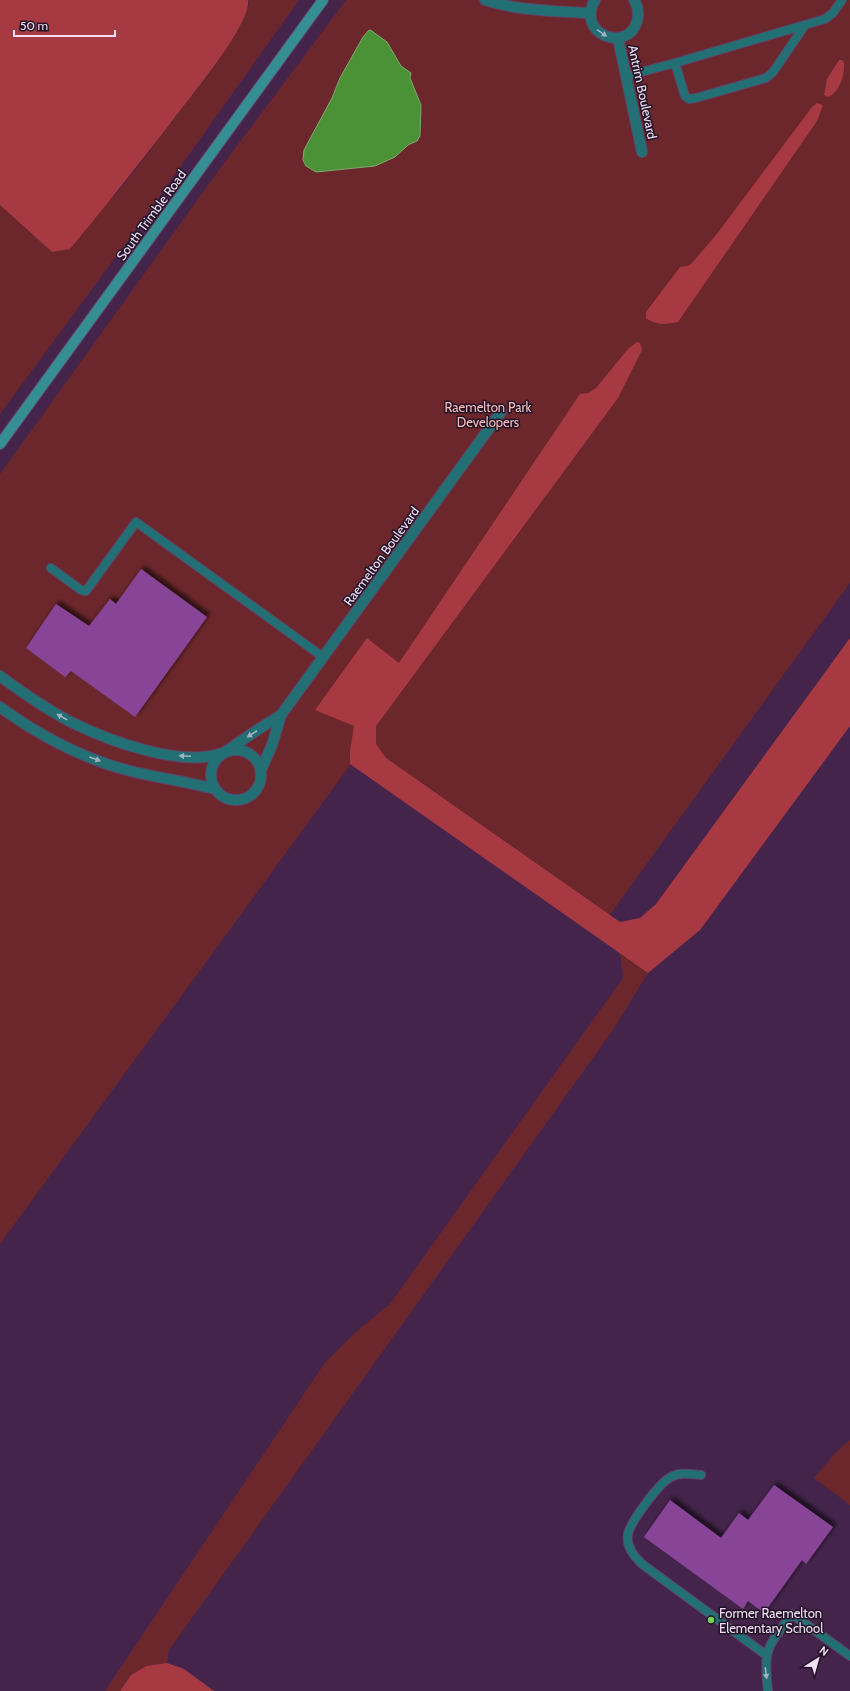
<svg xmlns="http://www.w3.org/2000/svg" width="850" height="1691" viewBox="0 0 850 1691" font-family="Cabin,sans-serif">
	<defs>
		<filter id="shadow"><feDropShadow dx="3.5" dy="-3.5" stdDeviation="2" flood-color="#0009"/></filter>
	</defs>
	<rect width="100%" height="100%" fill="#44244b"/>
	<path fill="#6c272c" d="M248,0h51l-173,243 -126,171v-209l52,47 66,-60 96,-125 26,-41 9,-21z
		M346,0h504v583l-249,344 -242,-174 -359,491v-770l221,-307z
		M620,953l28,20 -35,57 -444,620 -2,13 -21,3 -15,9 -11,16h-15l219,-327 32,-32 34,-28 233,-326z
		M850,1440v65l-36,-27 22,-26z"/>
	<path fill="#a73942" d="M0,0h248c4,24 -62,102 -78,124 -33,42 -66,84 -100,125l-18,3 -52,-47z
		M839,60h3l2,2c1,12 -4,31 -16,35l-4,-2 3,-16z
		M817,103l6,2 -6,16 -139,201c-12,2 -21,4 -32,-4v-6l34,-45 8,-1 4,-3 24,-28 96,-128z
		M637,342l3,1 2,7 -24,48 -242,328v18l10,14 234,164 20,-4 16,-14 194,-266v88l-150,204 -52,43 -298,-209v-13l4,-25 -39,-16 52,-72 32,25 181,-269 8,-1 8,-5 32,-39z
		M167,1663l17,6 30,22h-94l11,-16 15,-9z"/>
	<path fill="#4b9237" stroke="#7da971" d="M369,30l3,1 15,11 14,24 10,7 -1,5 11,27 -1,31 -3,5 -9,4 -13,12 -20,9 -59,6 -10,-6 -3,-6 1,-10 28,-52 8,-20 23,-41z"/>
	<path fill="#884598" filter="url(#shadow)" d="M141,569l66,48 -72,100 -64,-46 -6,6 -39,-29 30,-44 33,22 21,-27 6,5z
		M774,1485l59,42 -27,37 -4,-4 -38,53 -16,-12 -5,8 -99,-72 26,-37 51,38 18,-25 9,7z"/>
	<g fill="none" stroke-linecap="round" stroke-linejoin="round">
		<defs>
			<path id="lane" d="M805,25l-32,47 -7,6 -70,20 -7,1 -4,-3 -10,-33 150,-44 8,-6 9,-13
				M626,76l49,-13
				M51,568l30,22 5,1 50,-69 187,135
				M701,1475c-10,-1 -21,-3 -30,2 -12,6 -40,44 -43,57 -2,13 6,22 14,30l124,91
				M768,1691c-5,-43 -1,-43 24,-77l58,42"/>
			<path id="street" d="M485,0c34,11 70,11 105,13
				M595,0c-20,34 33,54 42,21 2,-7 1,-15 -3,-21
				M618,38l24,114
				M0,676c23,17 46,33 71,46 38,19 111,46 152,31 6,-3 12,-8 18,-12 13,-9 27,-18 40,-26
				M0,707c40,29 85,53 134,65 27,6 54,10 81,17
				M211 775a25 25 0 1 1 50 0a25 25 0 1 1-50 0Z
				M261,770l11,-25 9,-30 220,-303"/>
			<path id="secondary" d="M0,444l323,-444"/>
		</defs>
		<use href="#lane" stroke="#604267" stroke-width="10"/>
		<use href="#street" stroke="#604267" stroke-width="12"/>
		<use href="#secondary" stroke="#604267" stroke-width="12"/>
		<use href="#lane" stroke="#237074" stroke-width="8"/>
		<use href="#street" stroke="#237074" stroke-width="10"/>
		<use href="#secondary" stroke="#358e92" stroke-width="10"/>
	</g>
	<defs><path id="oneway-solid" d="M-6-.8H1V-3.2L6.5 0L1 3.2V.8H-6Z"/></defs>
	<g fill="#a0b3c3">
		<use href="#oneway-solid" transform="translate(602 33) rotate(34)"/>
		<use href="#oneway-solid" transform="translate(62 717) rotate(-151)"/>
		<use href="#oneway-solid" transform="translate(252 734) rotate(147)"/>
		<use href="#oneway-solid" transform="translate(185 756) rotate(-178)"/>
		<use href="#oneway-solid" transform="translate(95 759) rotate(20)"/>
		<use href="#oneway-solid" transform="translate(766 1673) rotate(83)"/>
	</g>
	<circle fill="#75d25b" stroke="#221426" stroke-width="1.5" cx="711" cy="1620" r="4"/>
	<g text-anchor="middle" dominant-baseline="central" stroke-width="3" stroke-linejoin="round" paint-order="stroke">
		<g font-size="13" fill="#f3dff8" stroke="#221426">
			<text transform="translate(643 92) rotate(78)">Antrim Boulevard</text>
			<text transform="translate(151 215) rotate(-54)">South Trimble Road</text>
			<text transform="translate(381 556) rotate(-54)">Raemelton Boulevard</text>
		</g>
		<g font-size="13" fill="#f8bcbb" stroke="#221426">
			<text x="488" y="407">Raemelton Park<tspan x="488" dy="15">Developers</tspan></text>
		</g>
		<g font-size="13" fill="#f3dff8" stroke="#221426" text-anchor="start">
			<text x="719" y="1613">Former Raemelton<tspan x="719" dy="15">Elementary School</tspan></text>
		</g>
	</g>
	<g transform="translate(818 1659) rotate(37)" stroke="#221426" stroke-width="3" paint-order="stroke">
	<path d="M0-3L7 15L0 10L-7 15Z" fill="#f3dff8"/>
	<text y="-6" font-size="11" font-weight="bold" text-anchor="middle" fill="#f3dff8">N</text>
	</g>
	<path d="M14 30v6h101v-6" fill="none" stroke="#f3dff8" stroke-width="2"/>
	<text x="20" y="30" font-size="12" fill="#f3dff8" stroke="#221426" stroke-width="3" paint-order="stroke">50 m</text>
</svg>
